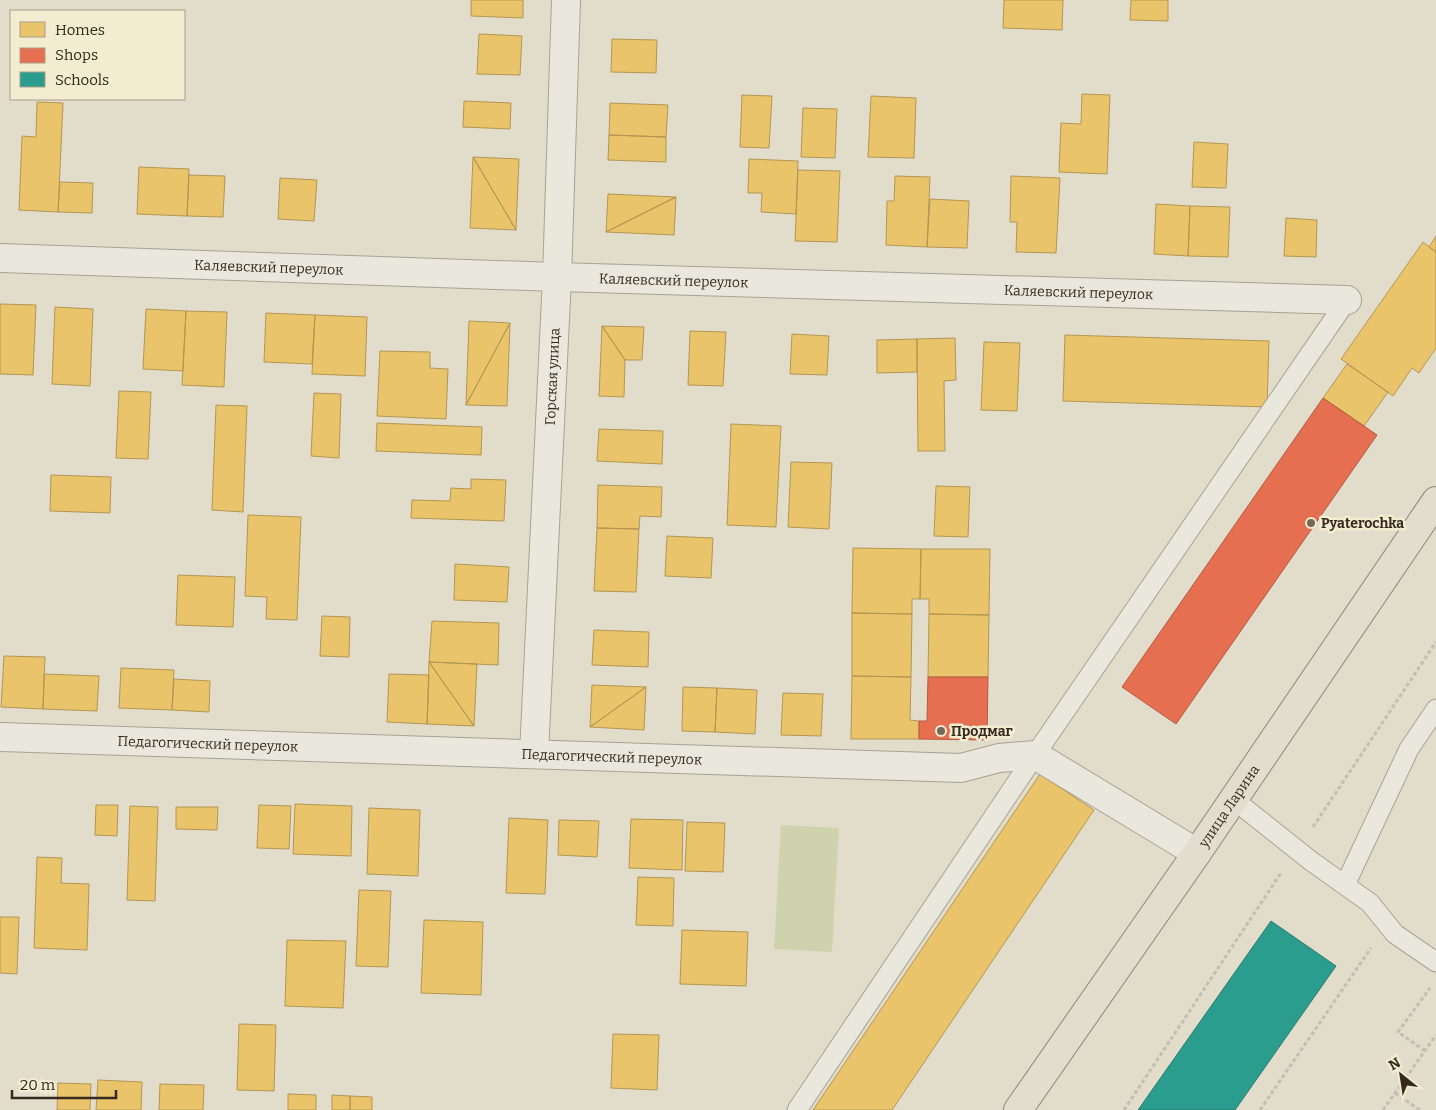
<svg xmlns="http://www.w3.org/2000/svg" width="1436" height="1110" viewBox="0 0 1436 1110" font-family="Bitter,serif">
	<rect width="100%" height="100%" fill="#e2ddcb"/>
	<path fill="#cfd3ad" d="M781,825l58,3 -7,124 -58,-3z"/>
	<path fill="#e9c46a" stroke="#b39653" d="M471,0h52v18l-52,-2z
		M1004,0h59l-1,30 -59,-2z
		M1131,0h37v21l-38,-1z
		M479,34l43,2 -2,39 -43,-1z
		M612,39l45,1 -1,33 -45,-1z
		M1082,94l28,1 -3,79 -48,-2 2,-49 20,1z
		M742,95l30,1 -3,52 -29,-1z
		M871,96l45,2 -2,60 -46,-1z
		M464,101l47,2 -1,26 -47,-2z
		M37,102l26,1 -5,109 -39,-2 3,-74 14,1z
		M610,103l58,2 -2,32 -57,-2z
		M803,108l34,1 -2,49 -34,-1z
		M609,135l57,2v25l-58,-2z
		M1194,142l34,2 -2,44 -34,-1z
		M473,157l43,73 -46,-2z
		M473,157l46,2 -3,71z
		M749,159l49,2 -2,53 -35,-2 1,-19h-14z
		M139,167l50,2 -2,47 -50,-2z
		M798,170l42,1 -3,71 -42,-1z
		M189,175l36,1 -2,41 -36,-1z
		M895,176l35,1 -3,70 -41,-2 1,-44h7z
		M1011,176l49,2 -4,75 -40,-1 1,-30h-7z
		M280,178l37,2 -3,41 -36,-2z
		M60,182l33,1 -1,30 -34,-1z
		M608,194l68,3 -70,35z
		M676,197l-2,38 -68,-3z
		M930,199l39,2 -2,47 -40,-1z
		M1156,204l34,2 -2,50 -34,-2z
		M1190,206l40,1 -2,50 -40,-1z
		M1286,218l31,2 -1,37 -32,-1z
		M1436,236v16l-7,-5z
		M1423,242l13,10v96l-17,25 -7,-5 -19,28 -52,-37z
		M0,304l36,1 -3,70 -33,-1z
		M55,307l38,2 -3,77 -38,-2z
		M146,309l40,2 -3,60 -40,-2z
		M186,311l41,1 -3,75 -42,-2z
		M266,313l49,2 -3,49 -48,-2z
		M315,315l52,2 -2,59 -53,-2z
		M469,321l41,2 -44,82z
		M510,323l-3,83 -41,-1z
		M602,326l42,1 -2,33h-17z
		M602,326l23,34 -1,37 -25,-1z
		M690,331l36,1 -3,54 -35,-1z
		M792,334l37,2 -2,39 -37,-1z
		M1065,335l204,6 -2,66 -204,-6z
		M955,338l1,42 -12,1 1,70h-27l-1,-112z
		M917,339v33l-40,1v-33z
		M984,342l36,1 -3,68 -36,-1z
		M380,351l50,1v16l18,1 -2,50 -69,-3z
		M1347,364l41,28 -24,34 -41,-28z
		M119,391l32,1 -3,67 -32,-1z
		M314,393l27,1 -2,64 -28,-2z
		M216,405l31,1 -4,106 -31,-2z
		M377,423l105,4 -1,28 -105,-4z
		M731,424l50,2 -5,101 -49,-2z
		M599,429l64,2 -1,33 -65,-3z
		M791,462l41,1 -3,66 -41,-2z
		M51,475l60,2 -1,36 -60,-2z
		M471,479l35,1 -2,41 -93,-3 1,-18 38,1 1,-13 20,1z
		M598,485l64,2 -1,30 -21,-1 -1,13 -42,-1z
		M936,486l34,1 -2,50 -34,-1z
		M248,515l53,2 -4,103 -31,-1 1,-22 -22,-1z
		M597,528l42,1 -3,63 -42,-1z
		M667,536l46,2 -2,40 -46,-2z
		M853,548l68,1 -1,50h-8v15l-60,-1z
		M921,549h69l-1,66 -60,-1v-15h-9z
		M455,564l54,3 -2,35 -53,-2z
		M178,575l57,2 -2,50 -57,-2z
		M852,613l60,1 -1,63 -59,-1z
		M929,614l60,1 -1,62h-60z
		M322,616l28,1 -1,40 -29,-1z
		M432,621l67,2 -1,42 -69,-3z
		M594,630l55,2 -1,35 -56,-2z
		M4,656l41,1 -2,52 -42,-2z
		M429,662l48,2 -3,62z
		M429,662l45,64 -47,-2z
		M121,668l53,2 -2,40 -53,-2z
		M44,674l55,2 -2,35 -54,-2z
		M389,674l40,1 -2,49 -40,-2z
		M852,676l59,1 -1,43 9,1v18h-68z
		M174,679l36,2 -1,31 -37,-2z
		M592,685l54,2 -56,40z
		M646,687l-2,43 -54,-3z
		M683,687l34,1 -2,44 -33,-1z
		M717,688l40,2 -2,44 -40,-2z
		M783,693l40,1 -2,42 -40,-1z
		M1040,774l54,36 -202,300h-79z
		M295,804l57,2 -1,50 -58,-2z
		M96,805h22l-1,31 -22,-1z
		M259,805l32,1 -2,43 -32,-1z
		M130,806l28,1 -3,94 -28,-1z
		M176,807h42l-1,23 -41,-1z
		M369,808l51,2 -2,66 -51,-2z
		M509,818l39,2 -3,74 -39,-1z
		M631,819l52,1 -1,50 -53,-2z
		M559,820l40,1 -2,36 -39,-2z
		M687,822l38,1 -2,49 -38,-1z
		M37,857l25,1 -1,25 28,1 -2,66 -53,-2z
		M638,877l36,1 -1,48 -37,-1z
		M359,890l32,1 -3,76 -32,-1z
		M0,917h19l-2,57 -17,-1z
		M424,920l59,2 -2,73 -60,-2z
		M682,930l66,2 -2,54 -66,-2z
		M287,940l59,1 -3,67 -58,-2z
		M239,1024l37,1 -2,66 -37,-1z
		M613,1034l46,1 -2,55 -46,-2z
		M98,1080l44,2 -1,28h-45z
		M58,1083l33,1 -1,26h-33z
		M160,1084l44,1 -1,25h-44z
		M288,1094l28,1v15h-28z
		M332,1095l18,1v14h-18z
		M350,1096l22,1v13h-22z"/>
	<path fill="#e76f51" stroke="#b25a41" d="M1323,398l54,37 -201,289 -54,-37z
		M928,677h60l-1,63 -68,-1v-18h8z"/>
	<path fill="#2a9d8f" stroke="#2d7a6d" d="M1271,921l65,45 -101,144h-97z"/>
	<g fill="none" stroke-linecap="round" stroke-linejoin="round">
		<defs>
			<path id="service" d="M1233,799l78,62 59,42 25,31 41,28
				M1345,885l64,-136 27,-40
				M797,1110l238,-355 312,-455"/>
			<g id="minor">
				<path id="s1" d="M0,258l557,19 790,23"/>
				<path id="s2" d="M0,737l961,31 38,-10 36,-3 162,98"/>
				<path id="s3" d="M534,754l23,-477 9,-277"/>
			</g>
			<g id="primary">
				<path id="s4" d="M1018,1110l179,-257 239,-352"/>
			</g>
		</defs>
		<use href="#service" stroke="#a7a294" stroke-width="21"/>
		<use href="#minor" stroke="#a7a294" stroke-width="30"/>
		<use href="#primary" stroke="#8d877b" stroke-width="30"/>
		<path stroke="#c3beb3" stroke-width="3" stroke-dasharray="4 2.5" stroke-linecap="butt" d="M1313,827l123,-185
			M1425,1051l-27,-19 32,-44
			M1395,1093l25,17
			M1124,1110l157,-237
			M1260,1110l111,-162
			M1383,1110l53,-75"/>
		<use href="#service" stroke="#eae7dc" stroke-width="19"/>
		<use href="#minor" stroke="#eae7dc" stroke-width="28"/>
		<use href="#primary" stroke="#e2ddce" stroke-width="28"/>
	</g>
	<g fill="#72695a" stroke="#f4ecd0" stroke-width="2">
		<circle cx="1311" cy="523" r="5"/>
		<circle cx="941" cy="731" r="5"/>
	</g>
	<g text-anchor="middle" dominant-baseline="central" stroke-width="5" stroke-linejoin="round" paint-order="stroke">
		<g font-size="14" fill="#352a1d" stroke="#f4ecd0">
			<text stroke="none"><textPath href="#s1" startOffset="269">Каляевский переулок</textPath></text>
			<text stroke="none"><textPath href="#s1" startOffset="674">Каляевский переулок</textPath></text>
			<text stroke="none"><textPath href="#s1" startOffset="1079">Каляевский переулок</textPath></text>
			<text stroke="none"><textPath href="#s3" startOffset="378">Горская улица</textPath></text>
			<text stroke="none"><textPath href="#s2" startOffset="208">Педагогический переулок</textPath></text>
			<text stroke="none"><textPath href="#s2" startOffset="612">Педагогический переулок</textPath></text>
			<text stroke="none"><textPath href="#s4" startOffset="370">улица Ларина</textPath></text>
		</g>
		<g font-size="14" font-weight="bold" fill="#352a1d" stroke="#f4ecd0" text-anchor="start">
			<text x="1321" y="523">Pyaterochka</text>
			<text x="951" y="731">Продмаг</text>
		</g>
	</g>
	<rect x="10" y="10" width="175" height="90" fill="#f4ecd0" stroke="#a89e88"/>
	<rect x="20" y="22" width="25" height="15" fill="#e9c46a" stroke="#a89e88"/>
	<text x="55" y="35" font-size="15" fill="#352a1d">Homes</text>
	<rect x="20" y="48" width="25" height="15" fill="#e76f51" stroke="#a89e88"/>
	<text x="55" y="60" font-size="15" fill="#352a1d">Shops</text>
	<rect x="20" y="72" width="25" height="15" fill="#2a9d8f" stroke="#a89e88"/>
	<text x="55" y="85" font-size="15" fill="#352a1d">Schools</text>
	<g transform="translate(1401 1075) rotate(330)" stroke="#f4ecd0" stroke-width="4" paint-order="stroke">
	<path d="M0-4L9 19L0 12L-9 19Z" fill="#352a1d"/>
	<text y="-8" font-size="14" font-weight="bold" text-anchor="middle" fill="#352a1d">N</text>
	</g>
	<path d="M12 1090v8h104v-8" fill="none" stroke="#352a1d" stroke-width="2.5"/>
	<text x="20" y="1090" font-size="15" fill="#352a1d" stroke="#f4ecd0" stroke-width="4" paint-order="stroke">20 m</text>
</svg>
